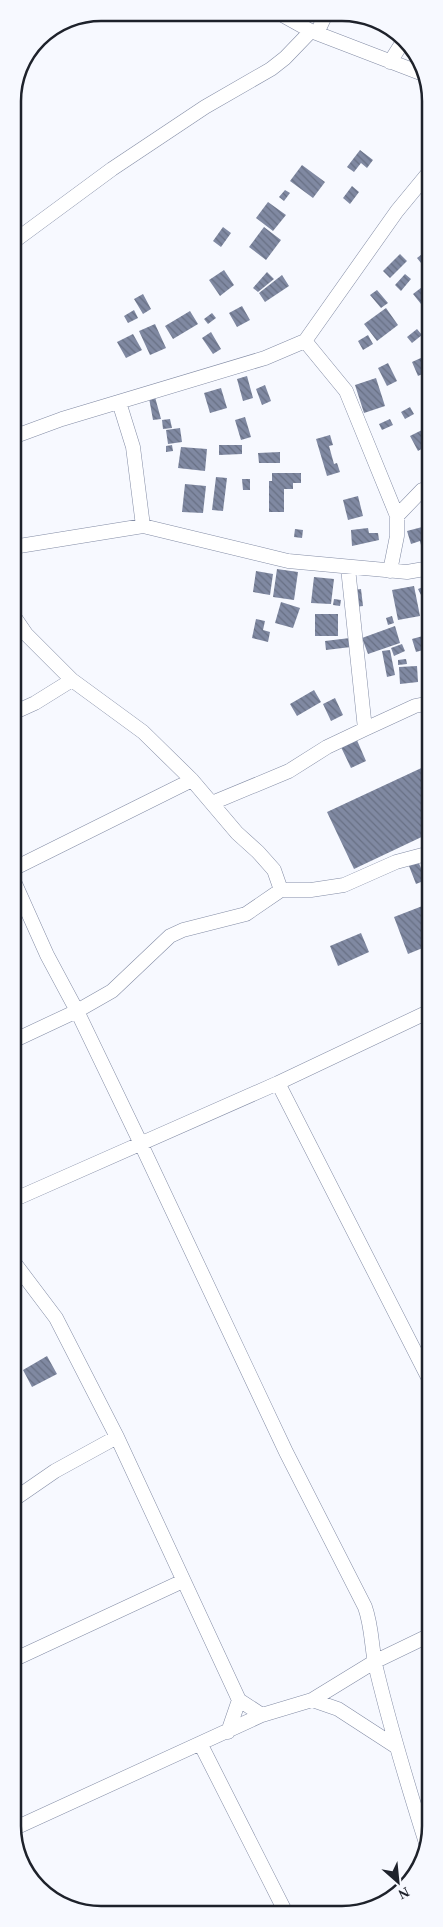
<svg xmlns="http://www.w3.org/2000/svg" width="443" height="1927" viewBox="0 0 443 1927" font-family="'Times New Roman',serif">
	<defs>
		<pattern id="building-back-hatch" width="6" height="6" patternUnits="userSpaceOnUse" patternTransform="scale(1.25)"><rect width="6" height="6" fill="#8089a2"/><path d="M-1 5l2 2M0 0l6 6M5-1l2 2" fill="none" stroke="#687084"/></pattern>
	</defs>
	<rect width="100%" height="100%" fill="#f7f9ff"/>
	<path fill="url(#building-back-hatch)" d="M430,118v15l-8,-6z
		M360,150l13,10 -6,8 -6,-5 -7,9 -7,-5z
		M302,165l23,17 -12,16 -23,-17z
		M352,186l7,6 -9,12 -7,-6z
		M285,190l5,3 -6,8 -5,-4z
		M268,202l18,13 -13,16 -17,-13z
		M223,227l8,6 -10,14 -8,-6z
		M264,227l17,13 -15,20 -17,-13z
		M430,248v26l-13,-16z
		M400,254l7,7 -17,17 -7,-7z
		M224,270l10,15 -14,11 -11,-16z
		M267,272l7,7 -16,13 -5,-4z
		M405,274l6,5 -10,12 -6,-6z
		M282,275l7,11 -24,16 -6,-9z
		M430,281v24l-5,4 -12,-15z
		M377,290l11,13 -7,5 -11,-13z
		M143,294l8,15 -8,5 -9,-15z
		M242,306l8,14 -13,7 -8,-14z
		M386,308l12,17 -21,16 -13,-17z
		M134,310l4,8 -10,5 -4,-7z
		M190,311l8,13 -25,15 -8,-13z
		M212,313l4,5 -8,6 -4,-5z
		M155,324l11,24 -16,7 -11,-24z
		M417,329l5,6 -10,8 -5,-6z
		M211,332l10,17 -8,5 -11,-16z
		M133,334l9,16 -16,8 -9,-16z
		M368,335l5,9 -10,6 -5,-9z
		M423,357l6,14 -11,5 -6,-14z
		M388,363l9,18 -10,5 -9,-18z
		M247,376l6,22 -10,3 -6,-22z
		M376,378l9,28 -21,7 -9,-28z
		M265,385l6,16 -9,4 -6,-16z
		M221,388l6,20 -17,5 -6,-20z
		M155,397l6,22 -8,1 -4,-22z
		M410,407l4,7 -9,5 -4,-7z
		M245,417l6,20 -10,3 -6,-20z
		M170,419l2,9 -9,1 -1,-9z
		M390,419l3,6 -11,5 -3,-6z
		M180,428l2,14 -14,2 -2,-14z
		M426,428l4,7v9l-12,7 -8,-15z
		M330,435l3,10 -4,1 5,18 3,-1 3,9 -13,4 -11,-37z
		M172,445l1,6 -7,1v-6z
		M219,445h23v9l-23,1z
		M181,447l26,2 -2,22 -27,-3z
		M280,452v11h-21l-1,-10z
		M272,473h29v10h-8v6h-9v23h-15v-31h3z
		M216,477l11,1 -4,33 -11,-1z
		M242,479h8v11h-7z
		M185,484l21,2 -3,27 -21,-1z
		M358,496l5,20 -15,4 -5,-20z
		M426,526l4,17 -9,2 -1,-4 -9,3 -4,-13z
		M368,528l1,5h9l1,7 -27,6 -1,-16z
		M295,529l8,1 -1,8 -8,-1z
		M277,569l21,3 -4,28 -21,-3z
		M256,571l17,3 -3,21 -17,-3z
		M314,577l20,2 -3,25 -20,-1z
		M430,584v17l-5,2 -7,-14z
		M414,586l6,30 -22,4 -6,-30z
		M361,589l2,17 -8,1 -3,-17z
		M334,599l7,1 -1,6 -7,-1z
		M281,602l19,6 -7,20 -18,-5z
		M315,614h23v22h-23z
		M392,616l2,7 -6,2 -2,-7z
		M256,619l9,2 -2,9 7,2 -2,10 -16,-4z
		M395,626l5,17 -32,11 -6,-16z
		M430,634v14l-14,4 -4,-13z
		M350,638l1,9 -25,3 -1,-9z
		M402,644l3,7 -11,5 -3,-8z
		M390,650l5,25 -8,2 -5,-26z
		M406,659l1,5 -9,1v-5z
		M417,666l1,16 -18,2 -1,-17z
		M314,690l7,12 -24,14 -7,-12z
		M335,698l8,17 -12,6 -8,-17z
		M356,738l10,23 -15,7 -11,-23z
		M430,764v69l-76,36 -27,-57z
		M418,861l8,19 -10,4 -7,-18z
		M425,905l5,13v27l-22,9 -14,-37z
		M361,933l8,19 -31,14 -8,-20z
		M47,1356l10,18 -25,13 -9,-17z"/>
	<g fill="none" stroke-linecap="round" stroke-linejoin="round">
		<defs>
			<path id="minor" d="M284,16l27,15 112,43
				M317,33l8,-17
				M390,62l14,-22
				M13,242l99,-73 93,-62 66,-38 14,-11 26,-27
				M305,341l41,50 51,125v20l-7,35
				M119,402l14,45 10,79
				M13,437l49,-18 203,-61 40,-17 92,-130 33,-40
				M397,516l25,-26 8,-2
				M13,547l130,-21 145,35 119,11 23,-4
				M348,568l17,161
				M13,615l13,19 46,46 71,52 49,48 45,53 21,19 16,18 7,20
				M13,713l22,-10 37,-23
				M212,803l77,-32 38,-24 38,-18 50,-23 15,-3
				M13,869l179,-89
				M13,879l34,76 30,56 64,133 145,308 79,155c8,23 6,43 12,65 14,58 31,114 49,171
				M13,1041l64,-30 35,-20 58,-55 13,-6 63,-16 35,-24h30l33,-5 52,-23 34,-9
				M278,1083l152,298
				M13,1200l265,-117 152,-72
				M13,1261l43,57 61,119 122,263 23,15
				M13,1500l42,-29 62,-34
				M13,1660l170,-79
				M312,1700l26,9 57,37
				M228,1732l11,-32
				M201,1745l85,168
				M13,1829l249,-114 50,-15 62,-38 56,-27"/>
		</defs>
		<use href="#minor" stroke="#838ca5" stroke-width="15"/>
		<use href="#minor" stroke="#fff" stroke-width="14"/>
	</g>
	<path d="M0 0H443V1927H0ZM101 21H342A80 80 0 0 1 422 101V1826A80 80 0 0 1 342 1906H101A80 80 0 0 1 21 1826V101A80 80 0 0 1 101 21Z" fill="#f7f9ff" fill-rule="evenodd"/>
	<path fill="none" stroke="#1e222b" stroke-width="2.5" d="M101 21H342A80 80 0 0 1 422 101V1826A80 80 0 0 1 342 1906H101A80 80 0 0 1 21 1826V101A80 80 0 0 1 101 21Z"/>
	<g transform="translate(398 1882) rotate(153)" stroke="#f7f9ff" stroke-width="4" paint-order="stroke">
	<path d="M0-4L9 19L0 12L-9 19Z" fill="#1e222b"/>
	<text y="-8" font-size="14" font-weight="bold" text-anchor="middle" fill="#1e222b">N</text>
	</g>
</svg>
